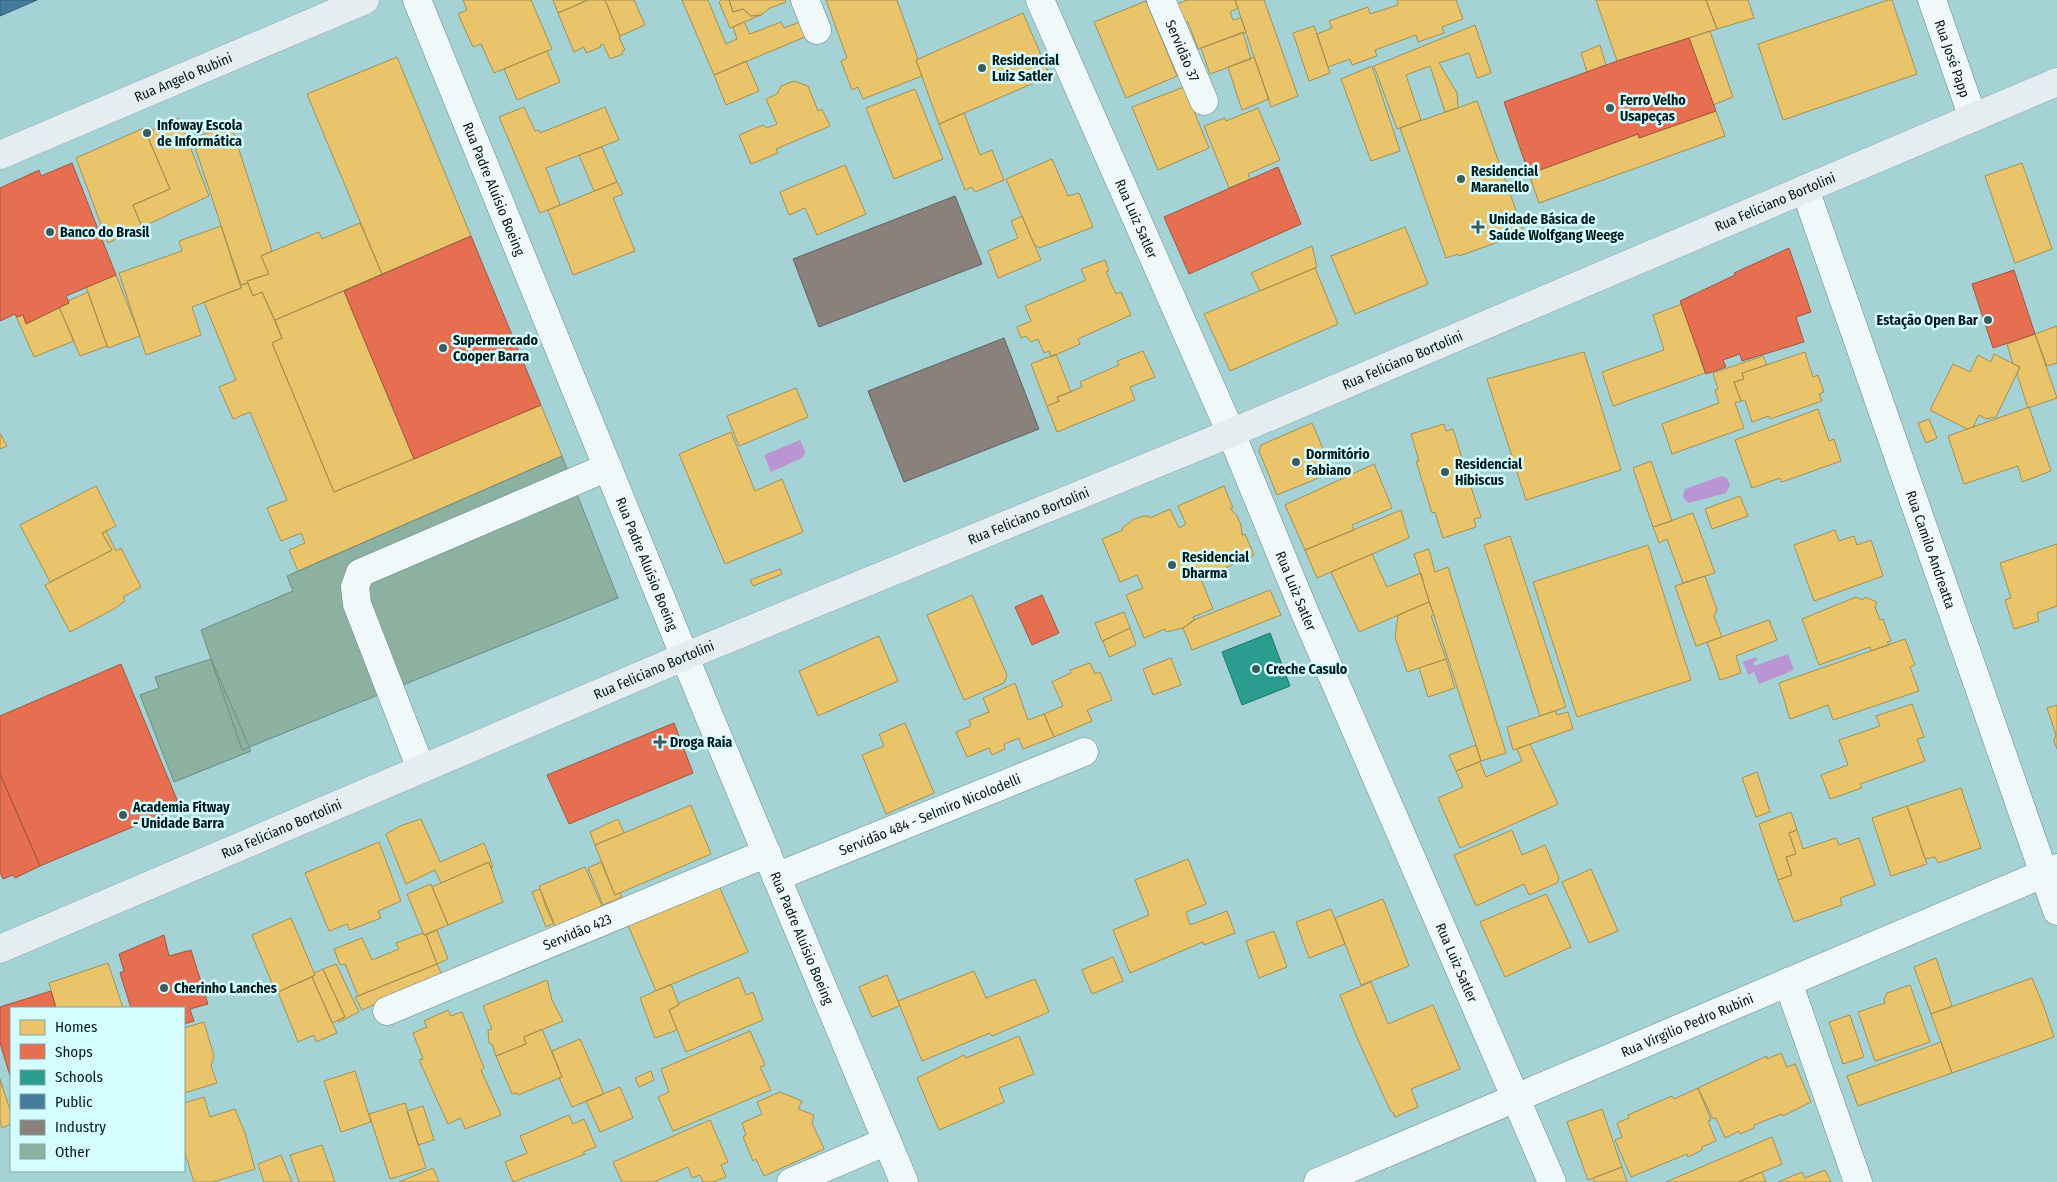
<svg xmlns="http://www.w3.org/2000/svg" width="2057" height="1182" viewBox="0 0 2057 1182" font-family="'Fira Sans Condensed',sans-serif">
	<rect width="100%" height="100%" fill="#a4d2d5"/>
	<path fill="#ba95d3" d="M800,440l6,13 -3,2 1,2 -33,15 -7,-17z
		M1721,476l6,2 3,7 -4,8 -37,10 -4,-3 -2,-4 2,-7z
		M1788,654l6,16 -35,14 -5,-12 -6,3 -5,-13 13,-5 1,3 -4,2 1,4z"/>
	<path fill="#e9c46a" stroke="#a49153" d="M463,0h68l21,49 -58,24 -13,-29 -8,3 -15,-33 9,-4z
		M553,0h35l-30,13z
		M588,0h17l15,36 -1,1 6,13 -3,1 1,3 -13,5 -7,-15 -3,1 1,2 -15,6 -2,-6 -10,5 -16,-39z
		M605,0h29l11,25 -25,11z
		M682,0h26l18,44 11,-5 -4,-12 11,-5 6,12 31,-12 3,6 16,-6 5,15 -91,38z
		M721,0h8l4,12 10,-3 8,7 10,-1 -31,13 -11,-26z
		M729,0h56l1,2 -16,6 -9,7 -10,1 -8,-7 -10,3z
		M826,0h71l21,59 -2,1 6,16 -59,23 -5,-12 -6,3 -11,-29 6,-3z
		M1187,0h48l3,8 -8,4 3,8 8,-2 5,14 -48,17 -10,-27 -5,2 -8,-19z
		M1235,0h29l34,96 -27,11z
		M1397,0h59l7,19 -21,8 2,6 -26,9 -2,-7 -41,15 2,6 -25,9 -2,-6 -22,8 -11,-33 15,-6 -3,-7 39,-14 2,7 28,-9z
		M1596,0h110l11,29 -100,32z
		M1706,0h42l6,18 -37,11z
		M1888,0h4l25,74 -134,46 -25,-76z
		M1146,1l31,75 -51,22 -32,-76z
		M1023,13l27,63 -111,48 -23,-64z
		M1475,25l16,48 -14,5 -8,-25 -30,10 18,30 1,15 -13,4 -15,-46 -24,9 15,45 -24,9 -23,-63z
		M1314,26l16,47 -21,8 -16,-48z
		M1710,31l23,66 -20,8 -24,-67z
		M1243,32l8,27 -41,15 -9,-26z
		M1600,45l6,20 -19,7 -6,-19z
		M547,51l13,31 -43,18 -13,-31z
		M397,57l74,179 -89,38 -75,-180z
		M1254,57l15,42 -27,11 -14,-43z
		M746,61l13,30 -33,14 -12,-30z
		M1372,66l28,85 -29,10 -30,-82z
		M794,81l14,5 10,25 4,-2 8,17 -54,23 2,4 -27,11 -12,-29 24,-10 4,3 10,-4 -11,-25 11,-5 4,-8z
		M1184,87l25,61 -51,22 -26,-63z
		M915,89l28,70 -49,20 -28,-71z
		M1477,101l46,129 -12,4 1,3 -53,19 -1,-2 -12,4 -46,-130z
		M524,107l11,24 4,-1 1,3 65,-26 14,33 -73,28 14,37 -20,8 -41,-96z
		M1258,108l22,52 -32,14 2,5 -21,9 -25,-62 21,-8 1,3z
		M1716,111l9,25 -186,67 -10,-29 109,-40 1,4z
		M964,113l16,42 12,-5 12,30 -29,12 -3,-5 -7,3 -26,-66z
		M179,118l30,78 -67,31 -9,-22 37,-16 -24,-56z
		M231,125l41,126 -11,5 8,18 -22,7 1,2 -7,2 -49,-147z
		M144,128l26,61 -37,16 9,22 -34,16 -32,-85z
		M602,147l15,35 -23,9 -15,-36z
		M1052,159l16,37 11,-3 14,34 -54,21 -5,-4 -28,-65z
		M2022,163l30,86 -37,14 -30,-87z
		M845,165l21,49 -49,21 -12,-27 -16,7 -9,-23z
		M617,182l6,12 -10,4 22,53 -62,24 -25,-65z
		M1022,216l19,44 -43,18 -10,-27 30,-13 -7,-17z
		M360,223l22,51 -107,46 -13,-28 -9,4 -6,-15 22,-7 -8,-18 58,-24 3,7z
		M221,226l20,62 -49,19 9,28 -55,20 -27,-82 63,-22 -3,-10z
		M1405,227l23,57 -73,30 -24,-58z
		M1312,246l5,21 -57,24 -9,-18z
		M1105,260l4,11 -3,1 10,22 5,-2 10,23 -53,24 2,5 -29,13 -2,-6 -5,2 -6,-14 -7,3 -5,-6 -5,2 -4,-11 14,-6 -6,-15 61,-26 -5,-11z
		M1315,268l23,56 -108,47 -26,-57z
		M116,275l24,61 -32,12 -22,-61z
		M248,283l5,13 9,-4 20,46 -10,5 62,149 207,-87 21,51 -264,115 -9,-21 16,-7 -4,-10 -20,8 -14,-33 20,-8 -37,-88 -17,7 -14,-32 17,-7 -32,-78 37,-14v-3z
		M344,291l70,168 -80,33 -62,-149 10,-5 -7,-18z
		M88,292l19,54 -27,10 -21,-49 10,-4 -1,-2z
		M1682,304l23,69 -92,33 -11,-34 62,-22 -11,-35z
		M59,307l15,34 -40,16 -19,-43 2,3 6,-2 3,9z
		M2057,326v37l-10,3 -12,-32z
		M2035,334l22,64 -29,10 -11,-34 3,-7 -7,-3 -6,-20z
		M1143,351l12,26 -25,10 5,13 -78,32 -10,-26 12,-5 -2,-4 25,-10 -2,-5 39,-17 -2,-4z
		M1584,352l37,118 -95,30 -39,-121z
		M1805,352l8,25 5,-2 6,17 -5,2 3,7 -52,18 -1,-3 -17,6 -7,-22 -4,1 -7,-19 10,-3 -2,-6z
		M1056,354l15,38 -14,5 2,4 -12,5 -16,-42z
		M1994,354l26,13 -24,50 -10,2 -7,-4 -6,12 -6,2 -37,-19 23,-46 17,8 8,-17 13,7z
		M1763,356l4,9 -25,8 2,6 -10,3 7,19 -6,2 9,25 -72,26 -10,-30 57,-21 -4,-13 3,-1 -5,-16z
		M796,388l12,29 -69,29 -12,-30z
		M2029,407l22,64 -29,11 -4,-16 -54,18 -16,-48z
		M1818,409l11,32 5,-2 7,22 -59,21 -2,-4 -28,10 -17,-48z
		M1929,419l8,19 -11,5 -8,-20z
		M1312,423l21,49 -56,23 -18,-44 2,-6z
		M1444,424l2,7 7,-2 10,32 3,-1 7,23 -3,1 11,33 -7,2 2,8 -33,11 -8,-26 -3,1 -16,-52h3l-8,-27z
		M731,432l24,59 27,-12 21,53 -78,32 -46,-110z
		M0,433l7,13 -7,3z
		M1651,461l21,60 -19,6 -20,-59z
		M1374,464l18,44 -40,17 2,5 -49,20 -20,-45z
		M96,486l20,40 -14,7 10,17 -62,32 -30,-57z
		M1224,486l9,22h-3l7,8 4,9 1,10 3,-1 9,21 -53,24 12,30 -20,8 1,3 -2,2 -9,6 -17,4 -1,-3 -21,9 -18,-43 17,-7 -6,-13 -17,7 -18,-43 21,-9 -1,-2 12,-9 10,-3h5l1,2 20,-9 9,19 7,-4 -8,-18z
		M1740,496l8,20 -36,13 -7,-20z
		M1401,510l8,28 -92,40 -12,-28z
		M1693,513l22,60 -32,10 -16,-44 -8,4 -6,-16z
		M1835,530l4,11 15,-5 3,9 14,-5 12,36 -69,25 -20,-56z
		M106,531l10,20 5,-3 20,39 -18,10 2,4 -11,8 -44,23 -25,-47 67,-35 -10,-17z
		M1510,536l56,171 -26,9 -56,-171z
		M2057,544v62l-20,7 2,8 -25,8 -9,-29 6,-2 -11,-35z
		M1648,545l43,135 -114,37 -44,-135z
		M1429,549l6,23 13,-5 58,186 -25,8 -67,-207z
		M1372,554l15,33 34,-14 8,29 -70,30 -28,-60z
		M780,569l2,5 -29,12 -3,-6z
		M1705,576l12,34 -3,6 8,21 -26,9 -21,-60z
		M1270,590l11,25 -89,35 -9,-22 11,-8z
		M972,595l35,80 -3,8 -40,17 -37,-85z
		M1856,597l7,3 2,-3 12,5 -2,5 5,13 3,-1 8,22 -4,1 2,3 -18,6 -1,-4 -51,18 -17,-46z
		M1429,602l5,13 -3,1 15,43 -39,13 -12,-35 3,-22z
		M1124,612l6,16 -28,13 -7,-18z
		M1769,620l8,20 -41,16 5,17 -21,7 -13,-38z
		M1130,628l6,17 -27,12 -6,-16z
		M879,636l19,45 -80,35 -19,-45z
		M1905,639l10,26 -5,2 9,24 -86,29 -5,-15 -38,14 -11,-36z
		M1171,658l10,27 -28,10 -10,-26z
		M1446,659l9,29 -27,9 -9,-29z
		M1090,663l5,11 5,-2 12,28 -25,10 5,11 -38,16 -10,-23 19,-8 -11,-24 19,-9 -1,-3z
		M1015,683l13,37 16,-6 10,23 -31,12 -4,-11 -15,6 1,5 -13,6 -3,-7 -22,9 -11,-25 15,-6 -2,-6 20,-8 -6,-14z
		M1912,704l12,33 -7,2 8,22 -65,23 2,4 -32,11 -9,-24 27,-10 -9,-25 41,-14 -4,-10z
		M2057,705v44l-3,-8 2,-6 -9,-27z
		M1555,711l2,4 11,-3 5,17 -60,21 -6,-23z
		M905,723l29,70 -48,21 -24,-59 22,-9 -5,-12z
		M1530,744l28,60 -98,44 -22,-50 25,-11 -7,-16 24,-9 6,15 36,-16 -5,-12z
		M1476,745l5,16 -25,10 -7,-16z
		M1757,772l13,40 -14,5 -14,-39z
		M1961,788l20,60 -43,15 -3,-6 -10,2 -18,-53z
		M691,805l20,49 -96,41 -20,-50z
		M1907,806l20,58 -36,12 -19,-58z
		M1791,812l6,18 -8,3 7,21 -10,3 6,18 -14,5 -19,-56z
		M421,819l19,43 44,-19 9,24 -2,1 -2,-6 -48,21 -6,-13 -29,14 -20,-50 14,-8z
		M618,819l6,14 -29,12 -5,-13z
		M1512,830l10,25 23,-10 14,33 -2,5 -28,12 -5,-11 -48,22 -22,-51z
		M1797,830l6,19 33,-11 3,7 20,-7 16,47 -35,13 2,7 -48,17 -16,-42 14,-5 -6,-18 10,-3 -7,-21z
		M379,842l22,59 -23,10 3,7 -31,12 -3,-6 -18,7 -24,-58z
		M1188,859l18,45 -20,8 4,13 37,-14 8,22 -31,12 -1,-3 -73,31 -17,-43 36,-15 -14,-35z
		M489,862l14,40 -55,23 -16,-38z
		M601,862l14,33 5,-2 2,4 -19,8 -15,-37z
		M585,867l17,39 -47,20 -8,-16 -8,-24z
		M1591,869l27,62 -29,12 -27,-61z
		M431,884l17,41 -24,10 -17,-41z
		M719,886l29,66 -92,39 -28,-66z
		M540,889l14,34 -8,4 -14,-35z
		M1546,894l25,53 -66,30 -25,-55z
		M1383,899l26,67 -48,19 -26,-67z
		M1331,909l14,35 -36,14 -13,-36z
		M291,918l24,57 -39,18 -24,-58z
		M437,930l11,29 -11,5 -11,-29z
		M1274,931l13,36 -28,11 -13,-37z
		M423,933l1,2h2l11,29 -79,32 -13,-32 -5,1 -6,-16 28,-11 10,22 27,-11 -3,-6z
		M1113,957l10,24 -31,13 -10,-24z
		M1936,958l16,48 -21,8 -17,-47z
		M108,963l15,45h-67l-7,-25z
		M336,964l23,48 -20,10 -1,-2 7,-3 -22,-48z
		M437,964l5,11 -80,35 -7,-13z
		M323,969l22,48 -13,6 -20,-46 3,-2 -1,-2z
		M974,971l12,27 49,-19 14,33 -57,24 -2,-3 -68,28 -24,-60z
		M887,975l13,31 -28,11 -13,-30z
		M312,977l25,56 -21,9 -2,-7 -16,7 -20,-50z
		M739,977l7,18 7,-3 10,28 -77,32 -17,-42 10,-5v-2z
		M2032,978l12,29 10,30 -102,36 -21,-59z
		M547,980l5,20 11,21 -39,16 2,7 -30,12 -4,-12 -3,-1 -1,-13 4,-1 -9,-23z
		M1371,982l17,42 45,-19 27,64 -49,20 7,18 -23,10 -2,-5h-2l-33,-72 -18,-45z
		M671,984l8,21 -10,5 8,20 -22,8 -15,-40z
		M1910,985l20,57 -55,19 -17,-49 27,-9 -1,-4 3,-6z
		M448,1010l3,6 11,-4 22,56 -3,2 20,45 -36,14 -4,-11 -13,6 -29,-64 4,-1 -10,-26 14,-6 -3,-6z
		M1850,1015l14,42 -21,7 -14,-42z
		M204,1022l10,34 -3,10 6,17 -33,10v-65z
		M542,1029l20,48 -44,18 -1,-2 -5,1 -16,-38 30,-12 -2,-7z
		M750,1031l15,34 -5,2 11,23 -98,41 -15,-34 11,-5 -8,-23z
		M1019,1036l15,38 -35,14 5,14 -65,28 -22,-52 47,-23 2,3z
		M580,1039l24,55 -32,13 -13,-29 3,-1 -10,-26z
		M1941,1042l11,31 -94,33 -11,-30z
		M1781,1053l6,14 8,-3 16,38 -28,14 -1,-2 -28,11v3l-14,6 -1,-3 -14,7 -9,-20 -3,1 -15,-31 69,-32v3z
		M355,1071l16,51 -30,10 -17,-51z
		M651,1071l3,9 -15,7 -4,-9z
		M0,1079l11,34v11l-9,4 -2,-7z
		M620,1087l13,31 -33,14 -14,-31z
		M1698,1088l13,32 -3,1 8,20 -14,6v3l-14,7 -1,-3 -56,23 -16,-37 7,-3 -5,-14 12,-5 -1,-3 44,-19 2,3z
		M780,1092l22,9 -4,8 16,6 -2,8 12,26 -60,27 -8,-17 -3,2 -10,-24 3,-2 -4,-12 20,-9 -5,-12z
		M204,1097l6,20 25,-8 10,24 10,36 -42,13h-19l-10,-32v-47z
		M405,1103l21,65 -36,11 -21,-65z
		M423,1106l11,34 -16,5 -11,-34z
		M1602,1109l20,58 -34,13 -21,-58z
		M569,1115l4,9 11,-5 12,28 -13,5 2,2 -72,28 -8,-20 22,-9 -7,-17z
		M710,1120l18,42 -7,3 5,12 -13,5h-10l-3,-7 -8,3 -4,-11 -34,15h-32l-9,-20z
		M1772,1137l10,27 -44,18h-72z
		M322,1145l13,37h-36l-9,-27z
		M281,1155l11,27h-28l-6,-18z
		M1622,1167l5,15h-32l-2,-4z
		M433,1168l6,14h-40z
		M1825,1170l6,12h-53l24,-10 3,6z
		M1762,1172l4,10h-28z"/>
	<path fill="#e76f51" stroke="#a25641" d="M1689,38l27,73 -77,27 -1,-4 -109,40 -25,-72 113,-41z
		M72,163l44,112 -50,21 3,7 -43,21 -3,-9 -6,2 -2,-3 -15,7v-133l39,-18 2,6z
		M1278,167l23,57 -112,50 -25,-57z
		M471,236l70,169 -127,54 -70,-168z
		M1789,248l22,64 -15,5 8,25 -62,19 -2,-7 -17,6 3,7 -20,7 -26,-73 55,-26 -1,-2z
		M2014,270l21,64 -42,14 -21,-64z
		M1042,595l17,38 -27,12 -17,-38z
		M121,664l59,143 -140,59 -40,-92v-58z
		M674,723l19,50 -124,51 -22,-49z
		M0,774l40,92 -25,12 -2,-3 -10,4 -3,-7z
		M164,935l5,21 22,-6 17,54 -18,5 4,12 -10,3v-16h-53l-11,-35 4,-2 -5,-17z
		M51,991l5,17h-45v71l-11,-36v-36z"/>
	<path fill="#2a9d8f" stroke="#1e766d" d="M1270,633l20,53 -48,19 -20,-53z"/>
	<path fill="#457b9d" stroke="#315e77" d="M0,0h37l-37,16z"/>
	<path fill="#8a817c" stroke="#616260" d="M955,196l27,68 -163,63 -26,-68z
		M1004,338l35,91 -135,53 -36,-91z"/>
	<path fill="#8db1a1" stroke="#6f8c84" d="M562,456l56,142 -376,152 -41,-120 92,-39 -6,-15z
		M211,659l40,92 -77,31 -34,-87 19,-7 -4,-11z"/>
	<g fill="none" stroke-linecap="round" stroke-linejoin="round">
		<defs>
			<g id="minor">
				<path id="s1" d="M417,0l285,699 202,483"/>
				<path d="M805,0l12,30"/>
				<path id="s2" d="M1040,0l191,433 74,180 247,569"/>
				<path id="s3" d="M1161,0l43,101"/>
				<path id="s4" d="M1932,0l41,118"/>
				<path id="s5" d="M1805,189l252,722"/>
				<path d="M421,769l-64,-165 -2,-17 5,-14 248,-106"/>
				<path id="s6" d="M776,877l308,-125"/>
				<path d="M1788,982l70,200"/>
				<path id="s7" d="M387,1011l380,-158"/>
				<path d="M791,1182l96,-41"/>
				<path id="s8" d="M1318,1182l739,-314"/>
			</g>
			<g id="major">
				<path id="s9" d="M0,155l365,-155"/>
				<path id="s10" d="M0,949l686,-293 545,-223 826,-351"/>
			</g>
		</defs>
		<use href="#minor" stroke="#66888a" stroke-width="29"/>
		<use href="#major" stroke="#90aab2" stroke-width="29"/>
		<use href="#minor" stroke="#f1f8f9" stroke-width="28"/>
		<use href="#major" stroke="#e5edf1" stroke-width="28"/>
	</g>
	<g fill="#3b5b5d" stroke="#d5fdff" stroke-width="2">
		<circle cx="982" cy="68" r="5"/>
		<circle cx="1610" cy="108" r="5"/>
		<circle cx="147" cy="133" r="5"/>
		<circle cx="1461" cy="179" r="5"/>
		<path d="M1475.5 219.5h5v5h5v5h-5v5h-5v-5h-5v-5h5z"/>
		<circle cx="50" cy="232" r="5"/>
		<circle cx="1988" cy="320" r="5"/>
		<circle cx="443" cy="348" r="5"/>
		<circle cx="1296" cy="462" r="5"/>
		<circle cx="1445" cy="472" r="5"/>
		<circle cx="1172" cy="565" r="5"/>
		<circle cx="1256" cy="669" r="5"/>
		<path d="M657.5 734.5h5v5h5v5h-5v5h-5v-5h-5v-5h5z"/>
		<circle cx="123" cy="815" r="5"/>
		<circle cx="164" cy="988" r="5"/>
	</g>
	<g text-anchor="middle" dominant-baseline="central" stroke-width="5" stroke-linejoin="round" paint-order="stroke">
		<g font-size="14" fill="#021b1d" stroke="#d5fdff">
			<text stroke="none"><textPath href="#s3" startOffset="55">Servidão 37</textPath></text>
			<text stroke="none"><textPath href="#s4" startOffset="62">Rua José Papp</textPath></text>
			<text stroke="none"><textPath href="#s9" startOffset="199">Rua Angelo Rubini</textPath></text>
			<text stroke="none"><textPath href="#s1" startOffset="204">Rua Padre Aluísio Boeing</textPath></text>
			<text stroke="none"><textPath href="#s10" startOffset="1926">Rua Feliciano Bortolini</textPath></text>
			<text stroke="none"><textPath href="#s2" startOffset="239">Rua Luiz Satler</textPath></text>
			<text stroke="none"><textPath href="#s10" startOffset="1521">Rua Feliciano Bortolini</textPath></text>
			<text stroke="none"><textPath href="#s10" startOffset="1116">Rua Feliciano Bortolini</textPath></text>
			<text stroke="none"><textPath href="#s5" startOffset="382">Rua Camilo Andreatta</textPath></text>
			<text stroke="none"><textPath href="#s1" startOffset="609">Rua Padre Aluísio Boeing</textPath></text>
			<text stroke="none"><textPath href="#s2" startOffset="644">Rua Luiz Satler</textPath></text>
			<text stroke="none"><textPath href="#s10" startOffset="711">Rua Feliciano Bortolini</textPath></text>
			<text stroke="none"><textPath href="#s6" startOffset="166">Servidão 484 - Selmiro Nicolodelli</textPath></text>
			<text stroke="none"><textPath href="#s10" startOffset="306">Rua Feliciano Bortolini</textPath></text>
			<text stroke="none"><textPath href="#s7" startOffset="206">Servidão 423</textPath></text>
			<text stroke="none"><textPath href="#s1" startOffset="1014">Rua Padre Aluísio Boeing</textPath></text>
			<text stroke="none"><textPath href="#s2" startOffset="1049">Rua Luiz Satler</textPath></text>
			<text stroke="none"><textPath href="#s8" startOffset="401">Rua Virgílio Pedro Rubini</textPath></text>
		</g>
		<g font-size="14" font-weight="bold" fill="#021b1d" stroke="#d5fdff" text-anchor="start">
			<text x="992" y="60">Residencial<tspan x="992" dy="16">Luiz Satler</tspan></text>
			<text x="1620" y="100">Ferro Velho<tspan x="1620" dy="16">Usapeças</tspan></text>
			<text x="157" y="125">Infoway Escola<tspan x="157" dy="16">de Informática</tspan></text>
			<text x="1471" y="171">Residencial<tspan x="1471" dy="16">Maranello</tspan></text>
			<text x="1489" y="219">Unidade Básica de<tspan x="1489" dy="16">Saúde Wolfgang Weege</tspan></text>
			<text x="60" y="232">Banco do Brasil</text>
			<text x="1978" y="320" text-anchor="end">Estação Open Bar</text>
			<text x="453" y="340">Supermercado<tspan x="453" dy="16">Cooper Barra</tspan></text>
			<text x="1306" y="454">Dormitório<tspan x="1306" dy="16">Fabiano</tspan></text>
			<text x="1455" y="464">Residencial<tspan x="1455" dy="16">Hibiscus</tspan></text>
			<text x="1182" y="557">Residencial<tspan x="1182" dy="16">Dharma</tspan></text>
			<text x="1266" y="669">Creche Casulo</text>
			<text x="670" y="742">Droga Raia</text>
			<text x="133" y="807">Academia Fitway<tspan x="133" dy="16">- Unidade Barra</tspan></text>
			<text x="174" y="988">Cherinho Lanches</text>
		</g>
	</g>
	<rect x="10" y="1007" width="175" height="165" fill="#d5fdff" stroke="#81a3a5"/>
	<rect x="20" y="1020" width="25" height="15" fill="#e9c46a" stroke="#81a3a5"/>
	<text x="55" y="1032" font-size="15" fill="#021b1d">Homes</text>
	<rect x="20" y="1044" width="25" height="15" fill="#e76f51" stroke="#81a3a5"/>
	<text x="55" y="1057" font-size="15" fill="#021b1d">Shops</text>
	<rect x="20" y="1070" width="25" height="15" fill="#2a9d8f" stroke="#81a3a5"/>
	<text x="55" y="1082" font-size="15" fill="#021b1d">Schools</text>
	<rect x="20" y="1094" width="25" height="15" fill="#457b9d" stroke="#81a3a5"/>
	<text x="55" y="1107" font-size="15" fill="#021b1d">Public</text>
	<rect x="20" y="1120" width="25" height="15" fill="#8a817c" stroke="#81a3a5"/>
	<text x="55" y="1132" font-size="15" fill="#021b1d">Industry</text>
	<rect x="20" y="1144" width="25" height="15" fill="#8db1a1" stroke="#81a3a5"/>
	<text x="55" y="1157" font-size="15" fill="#021b1d">Other</text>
</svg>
